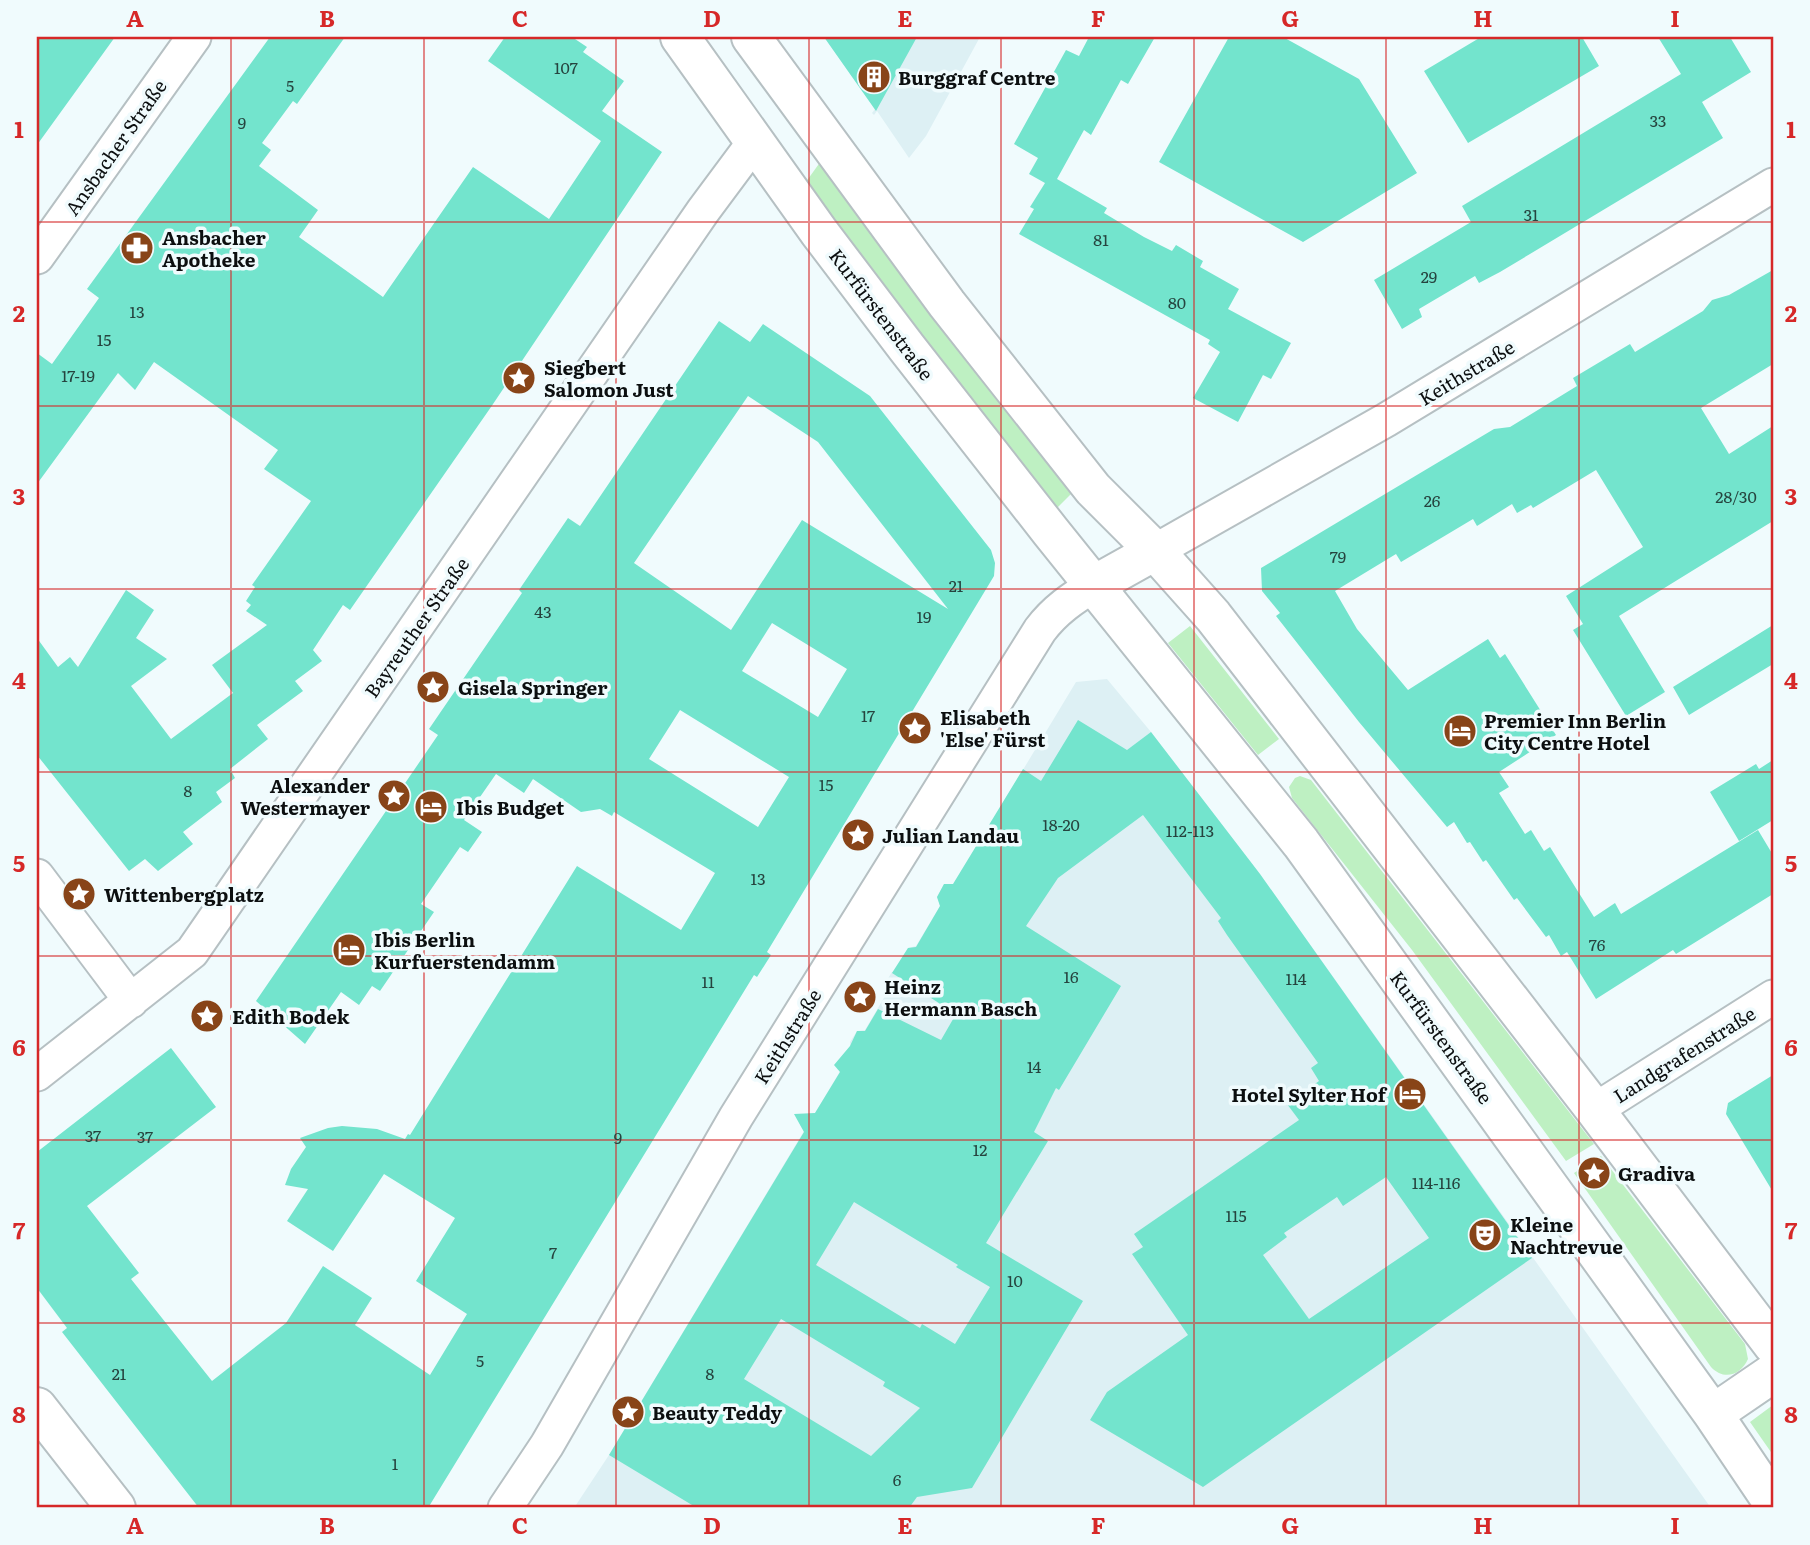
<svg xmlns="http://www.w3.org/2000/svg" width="1810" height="1545" viewBox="0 0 1810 1545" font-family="Literata,serif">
	<rect width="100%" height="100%" fill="#f0fbfd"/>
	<path fill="#ddf0f4" d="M824,37h156l-54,99 -17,22 -32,-47 -3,4 -2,-2 3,-4z
		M1107,679l44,53 109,142 451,634h-1137l35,-53 192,-319 3,-5 -4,-6 6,-11 9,-1 36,-60 -1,-11 7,-11 8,-1 23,-39 -3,-8 7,-11 10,-3 -2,-8 8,-13 8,-2 24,-40 -3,-9 7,-13h10l122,-202z"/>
	<path fill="#bef0c2" d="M821,161l256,327 -21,21 -253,-323z
		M1190,626l89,113 -21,16 -90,-112z
		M1300,776l11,4 283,364 -28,17 -154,-211 -120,-152 -3,-11 6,-9z
		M1601,1156l144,188 3,15c-7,16 -24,22 -37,8l-137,-194z
		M1773,1405v50l-23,-33z"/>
	<path fill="#73e4cd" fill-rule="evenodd" d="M37,37h78l-78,108z
		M270,37h75l-48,67 -4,-3 -31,42 9,7 -12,16 59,44 -19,27 84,60 90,-130 76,52 52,-78 -113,-80 17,-24h67l15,10 -4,5 41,29 -22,30 60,41 -171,255 -141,203 -7,-5 -30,45 9,11 -27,20 8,10 -46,34 11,14 -38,30 5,9 -19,14 6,10 -39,30 10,12 -35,27 -13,-12 -16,12 -92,-116v-117l21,29 12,-10 8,10 48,-77 28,20 -18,28 31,21 -36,27 40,53 62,-46 -21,-28 55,-40 -21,-14 5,-6 -5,-4 9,-14 -3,-2 59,-84 -47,-32 14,-19 -124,-88 -19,28 -17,-17 -81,111v-131l15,11 47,-66 -12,-9z
		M824,37h93l-41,74z
		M1089,37h66l-27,47 -7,-4 -30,55 -7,-5 -27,49 50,29 -3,5 40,24 28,14 4,-6 27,16 -3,6 39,22 -11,20 63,34 -20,36 -8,-4 -25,47 -45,-24 27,-46 -12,-8 2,-4 -191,-106 15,-25 -4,-2 15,-24 -16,-9 9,-16 -24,-14 52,-94 13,6z
		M1229,37h54l76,42 58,94 -114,69 -144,-80z
		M1481,37h101l17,29 -131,77 -44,-72z
		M1658,37h72l21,35 -49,30 21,36 -223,134 -21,11 -4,-7 -56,33 3,8 -20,12 -28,-49 97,-58 -9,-16 219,-132z
		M1773,270v94l-72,44 28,46 44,-28v95l-154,95 46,76 -39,24 -53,-86 10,-6 -17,-28 77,-49 -47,-77 -63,38 -2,-3 -14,8 -5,-9 -35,22 -4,-7 -72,43 -5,-8 -61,37 22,38 51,61 80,-51 12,19 5,-4 51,81 -57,37 10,15 -10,6 26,41 6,-4 13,21 6,-4 44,70 21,-14 6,11 137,-84 15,25v39l-87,54 -10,6 -3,-4 -77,49 -29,-47 -6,4 -12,-21 -3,2 -29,-39 -3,2 -28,-40 -3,2 -13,-20 -3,1 -13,-21 -7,5 -88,-105 -83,-106 4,-3 -18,-22 -1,-23 233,-139 16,-2 67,-41 -4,-8 57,-34 5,8 68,-41 9,-11 17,-5z
		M719,321l31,21 13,-18 107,72 121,154 4,13 -1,13 -227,376 4,3 -14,22 -3,-2 -326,533h-229l-137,-176 5,-4 -30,-40v-136l134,-104 45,59 -129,99 52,67 -8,6 81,102 74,-58 37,-57 49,32 -17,27 75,50 37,-61 -51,-33 39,-63 -71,-44 -51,77 -46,-30 21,-32 -23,-4 6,-16 15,-22 -6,-9 28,-10 14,-2 35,3 28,10 3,-5 2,1 167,-269 104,64 34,-57 -101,-61 -2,4 -12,-7 -19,3 -48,-33 -9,14 -28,-19 -32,46 18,12 -14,20 -8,-5 -39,57 13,8 -54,79 -8,-5 -13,19 -18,-13 -36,52 -49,-43 182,-266 -9,-6 93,-136 -3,-3 49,-72 12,8zM748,396l70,46 130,167 -146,-89 -71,110 -97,-67zM772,623l75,46 -29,48 -76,-46zM680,710l109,67 -31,50 -109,-68z
		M1773,625v39l-84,51 -16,-28z
		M1078,720l49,30 24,-18 109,142 272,384 -329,229 -113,-67 17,-28 81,-57 -56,-81 11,-7 -9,-13 165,-114 -12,-16 32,-23 -8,-13 7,-5 -91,-128 -9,-14 3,-3 -78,-103 -85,63 -32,48 95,60 -62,104 -3,-2 -22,44 14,9 -62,102 97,58 -111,187 -55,9 -8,11h-212l-88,-53 195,-323 -10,-18 21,-1 25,-41 -6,-7 16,-19 7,-15h8l13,-22 63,31 15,-26 -64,-41 16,-25 8,-1 24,-41 -3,-9 7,-13h9l70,-115 18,12zM1386,1177l43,61 -120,81 -46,-64 24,-18 -3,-4 53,-36 6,9zM854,1202l104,63 -2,2 34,20 -35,57 -33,-20 -2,4 -104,-63zM781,1319l104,63 -2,4 37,22 -49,48 -127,-77z
		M1773,760v60l-34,21 -29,-49 46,-28 3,5z
		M1773,1075v117l-47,-78 2,-11z"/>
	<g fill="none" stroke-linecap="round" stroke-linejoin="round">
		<defs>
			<path id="street" d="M37,257l157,-220
				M1155,551l231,-131 387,-235
				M37,876l94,125
				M37,1074l155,-122 511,-741 52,-70
				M1595,1110l178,-113
				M505,1508l42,-63 189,-328 304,-487c15,-20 33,-32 54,-45"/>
			<path id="secondary" d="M680,37l139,195 88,116 144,184 250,311 412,571 60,89
				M751,37l196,267 146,185 62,62 58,65 382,494 178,235
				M1094,585l61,-34
				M37,1407l79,101
				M1713,1414l60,-41"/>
		</defs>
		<use href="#street" stroke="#b6c0c3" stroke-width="37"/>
		<use href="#secondary" stroke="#b6c0c3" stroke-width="42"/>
		<use href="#street" stroke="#fff" stroke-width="33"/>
		<use href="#secondary" stroke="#fff" stroke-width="38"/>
	</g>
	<path fill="none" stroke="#d62828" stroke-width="2" stroke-opacity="0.55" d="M231,37v1471M424,37v1471M616,37v1471M809,37v1471M1001,37v1471M1194,37v1471M1386,37v1471M1579,37v1471M37,222h1736M37,406h1736M37,589h1736M37,772h1736M37,956h1736M37,1140h1736M37,1323h1736"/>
	<defs>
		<symbol id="building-disc" viewBox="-11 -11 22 22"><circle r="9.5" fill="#884418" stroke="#f0fbfd"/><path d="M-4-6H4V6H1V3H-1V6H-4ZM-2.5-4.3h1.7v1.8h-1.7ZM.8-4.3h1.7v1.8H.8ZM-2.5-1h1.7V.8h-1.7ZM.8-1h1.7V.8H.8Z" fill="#fff"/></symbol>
		<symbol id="pharmacy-disc" viewBox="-11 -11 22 22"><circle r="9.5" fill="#884418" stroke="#f0fbfd"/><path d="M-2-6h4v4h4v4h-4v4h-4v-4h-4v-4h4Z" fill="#fff"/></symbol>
		<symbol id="sight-disc" viewBox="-11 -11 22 22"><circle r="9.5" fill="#884418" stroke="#f0fbfd"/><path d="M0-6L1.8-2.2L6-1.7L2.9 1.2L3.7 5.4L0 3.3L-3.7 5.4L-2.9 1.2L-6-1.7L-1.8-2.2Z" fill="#fff"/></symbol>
		<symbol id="hotel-disc" viewBox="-11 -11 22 22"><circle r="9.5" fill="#884418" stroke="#f0fbfd"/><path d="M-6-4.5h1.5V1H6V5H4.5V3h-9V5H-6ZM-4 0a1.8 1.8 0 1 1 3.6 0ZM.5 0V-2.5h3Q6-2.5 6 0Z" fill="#fff"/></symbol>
		<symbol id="theatre-disc" viewBox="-11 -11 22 22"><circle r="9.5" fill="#884418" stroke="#f0fbfd"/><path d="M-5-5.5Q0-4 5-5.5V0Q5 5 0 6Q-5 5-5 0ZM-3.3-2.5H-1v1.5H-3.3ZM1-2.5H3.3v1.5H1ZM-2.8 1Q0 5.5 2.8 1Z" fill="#fff"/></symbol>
	</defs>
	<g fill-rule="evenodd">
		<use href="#building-disc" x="855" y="58" width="38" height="38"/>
		<use href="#pharmacy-disc" x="118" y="229" width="38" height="38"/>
		<use href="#sight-disc" x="500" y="359" width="38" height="38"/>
		<use href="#sight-disc" x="414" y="668" width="38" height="38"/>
		<use href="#sight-disc" x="896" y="709" width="38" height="38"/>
		<use href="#hotel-disc" x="1441" y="712" width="38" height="38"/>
		<use href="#sight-disc" x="375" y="777" width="38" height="38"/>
		<use href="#hotel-disc" x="412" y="788" width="38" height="38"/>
		<use href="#sight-disc" x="839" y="816" width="38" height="38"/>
		<use href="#sight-disc" x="60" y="875" width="38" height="38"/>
		<use href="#hotel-disc" x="330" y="931" width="38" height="38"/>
		<use href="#sight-disc" x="841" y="978" width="38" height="38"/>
		<use href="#sight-disc" x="188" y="997" width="38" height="38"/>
		<use href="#hotel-disc" x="1391" y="1075" width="38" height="38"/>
		<use href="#sight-disc" x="1575" y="1154" width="38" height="38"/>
		<use href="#theatre-disc" x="1466" y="1216" width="38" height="38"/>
		<use href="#sight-disc" x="609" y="1393" width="38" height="38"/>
	</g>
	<g text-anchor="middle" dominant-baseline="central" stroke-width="7" stroke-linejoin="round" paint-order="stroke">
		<g font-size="16" fill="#26443f">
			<text x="566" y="67">107</text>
			<text x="290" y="85">5</text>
			<text x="1658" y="120">33</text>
			<text x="242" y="122">9</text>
			<text x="1531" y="214">31</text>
			<text x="1101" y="239">81</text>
			<text x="1429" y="276">29</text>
			<text x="1177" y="302">80</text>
			<text x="137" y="311">13</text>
			<text x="104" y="339">15</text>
			<text x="78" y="375">17-19</text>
			<text x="1736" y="496">28/30</text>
			<text x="1432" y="500">26</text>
			<text x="1338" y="556">79</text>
			<text x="956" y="585">21</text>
			<text x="543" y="611">43</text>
			<text x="924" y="616">19</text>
			<text x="868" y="715">17</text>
			<text x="826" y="784">15</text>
			<text x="188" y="790">8</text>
			<text x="1061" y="824">18-20</text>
			<text x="1190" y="830">112-113</text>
			<text x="758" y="878">13</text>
			<text x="1597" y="944">76</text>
			<text x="1071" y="976">16</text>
			<text x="1296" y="978">114</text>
			<text x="708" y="981">11</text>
			<text x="1034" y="1066">14</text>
			<text x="93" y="1135">37</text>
			<text x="145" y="1136">37</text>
			<text x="618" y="1137">9</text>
			<text x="980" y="1149">12</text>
			<text x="1436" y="1182">114-116</text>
			<text x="1236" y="1215">115</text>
			<text x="553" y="1252">7</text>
			<text x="1015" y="1280">10</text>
			<text x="480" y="1360">5</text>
			<text x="119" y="1373">21</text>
			<text x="710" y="1373">8</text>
			<text x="395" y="1463">1</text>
			<text x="897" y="1479">6</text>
		</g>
		<g font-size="19" font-weight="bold" fill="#0c0f10" stroke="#f0fbfd" text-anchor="start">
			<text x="898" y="77">Burggraf Centre</text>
			<text x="162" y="237">Ansbacher<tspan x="162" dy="22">Apotheke</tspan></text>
			<text x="544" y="367">Siegbert<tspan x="544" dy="22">Salomon Just</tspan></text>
			<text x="458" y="687">Gisela Springer</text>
			<text x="940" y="717">Elisabeth<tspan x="940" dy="22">'Else' Fürst</tspan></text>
			<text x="1484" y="720">Premier Inn Berlin<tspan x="1484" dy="22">City Centre Hotel</tspan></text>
			<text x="370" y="785" text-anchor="end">Alexander<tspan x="370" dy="22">Westermayer</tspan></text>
			<text x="456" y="807">Ibis Budget</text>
			<text x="882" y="835">Julian Landau</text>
			<text x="104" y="894">Wittenbergplatz</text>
			<text x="374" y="939">Ibis Berlin<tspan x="374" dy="22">Kurfuerstendamm</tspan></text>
			<text x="884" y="986">Heinz<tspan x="884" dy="22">Hermann Basch</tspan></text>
			<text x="232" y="1016">Edith Bodek</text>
			<text x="1386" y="1094" text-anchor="end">Hotel Sylter Hof</text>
			<text x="1618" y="1173">Gradiva</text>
			<text x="1510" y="1224">Kleine<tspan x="1510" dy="22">Nachtrevue</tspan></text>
			<text x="652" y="1412">Beauty Teddy</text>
		</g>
		<g font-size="19" fill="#0c0f10" stroke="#f0fbfd">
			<text transform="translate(115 147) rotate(-55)">Ansbacher Straße</text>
			<text transform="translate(882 314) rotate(53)">Kurfürstenstraße</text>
			<text transform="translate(1466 372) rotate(-31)">Keithstraße</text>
			<text transform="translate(416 627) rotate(-55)">Bayreuther Straße</text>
			<text transform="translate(787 1036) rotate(-58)">Keithstraße</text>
			<text transform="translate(1442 1037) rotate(54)">Kurfürstenstraße</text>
			<text transform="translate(1684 1054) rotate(-32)">Landgrafenstraße</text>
		</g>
	</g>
	<rect width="1810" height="1545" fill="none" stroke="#f0fbfd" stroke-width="77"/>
	<rect x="38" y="38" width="1734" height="1468" fill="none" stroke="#d62828" stroke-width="2.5"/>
	<g font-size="23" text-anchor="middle" font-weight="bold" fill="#d62828">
		<text x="135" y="27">A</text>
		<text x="327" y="27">B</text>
		<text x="520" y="27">C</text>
		<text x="712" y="27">D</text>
		<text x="905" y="27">E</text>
		<text x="1098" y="27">F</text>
		<text x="1290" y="27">G</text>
		<text x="1483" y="27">H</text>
		<text x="1675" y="27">I</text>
		<text x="19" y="138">1</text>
		<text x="1791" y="138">1</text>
		<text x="19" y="322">2</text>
		<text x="1791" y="322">2</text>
		<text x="19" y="505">3</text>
		<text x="1791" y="505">3</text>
		<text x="19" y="689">4</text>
		<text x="1791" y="689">4</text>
		<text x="19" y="872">5</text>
		<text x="1791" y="872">5</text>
		<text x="19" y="1056">6</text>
		<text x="1791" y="1056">6</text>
		<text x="19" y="1239">7</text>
		<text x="1791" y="1239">7</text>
		<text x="19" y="1423">8</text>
		<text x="1791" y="1423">8</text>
		<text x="135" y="1534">A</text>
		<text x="327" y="1534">B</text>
		<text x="520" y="1534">C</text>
		<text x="712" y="1534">D</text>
		<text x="905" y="1534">E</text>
		<text x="1098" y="1534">F</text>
		<text x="1290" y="1534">G</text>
		<text x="1483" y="1534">H</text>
		<text x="1675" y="1534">I</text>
	</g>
</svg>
